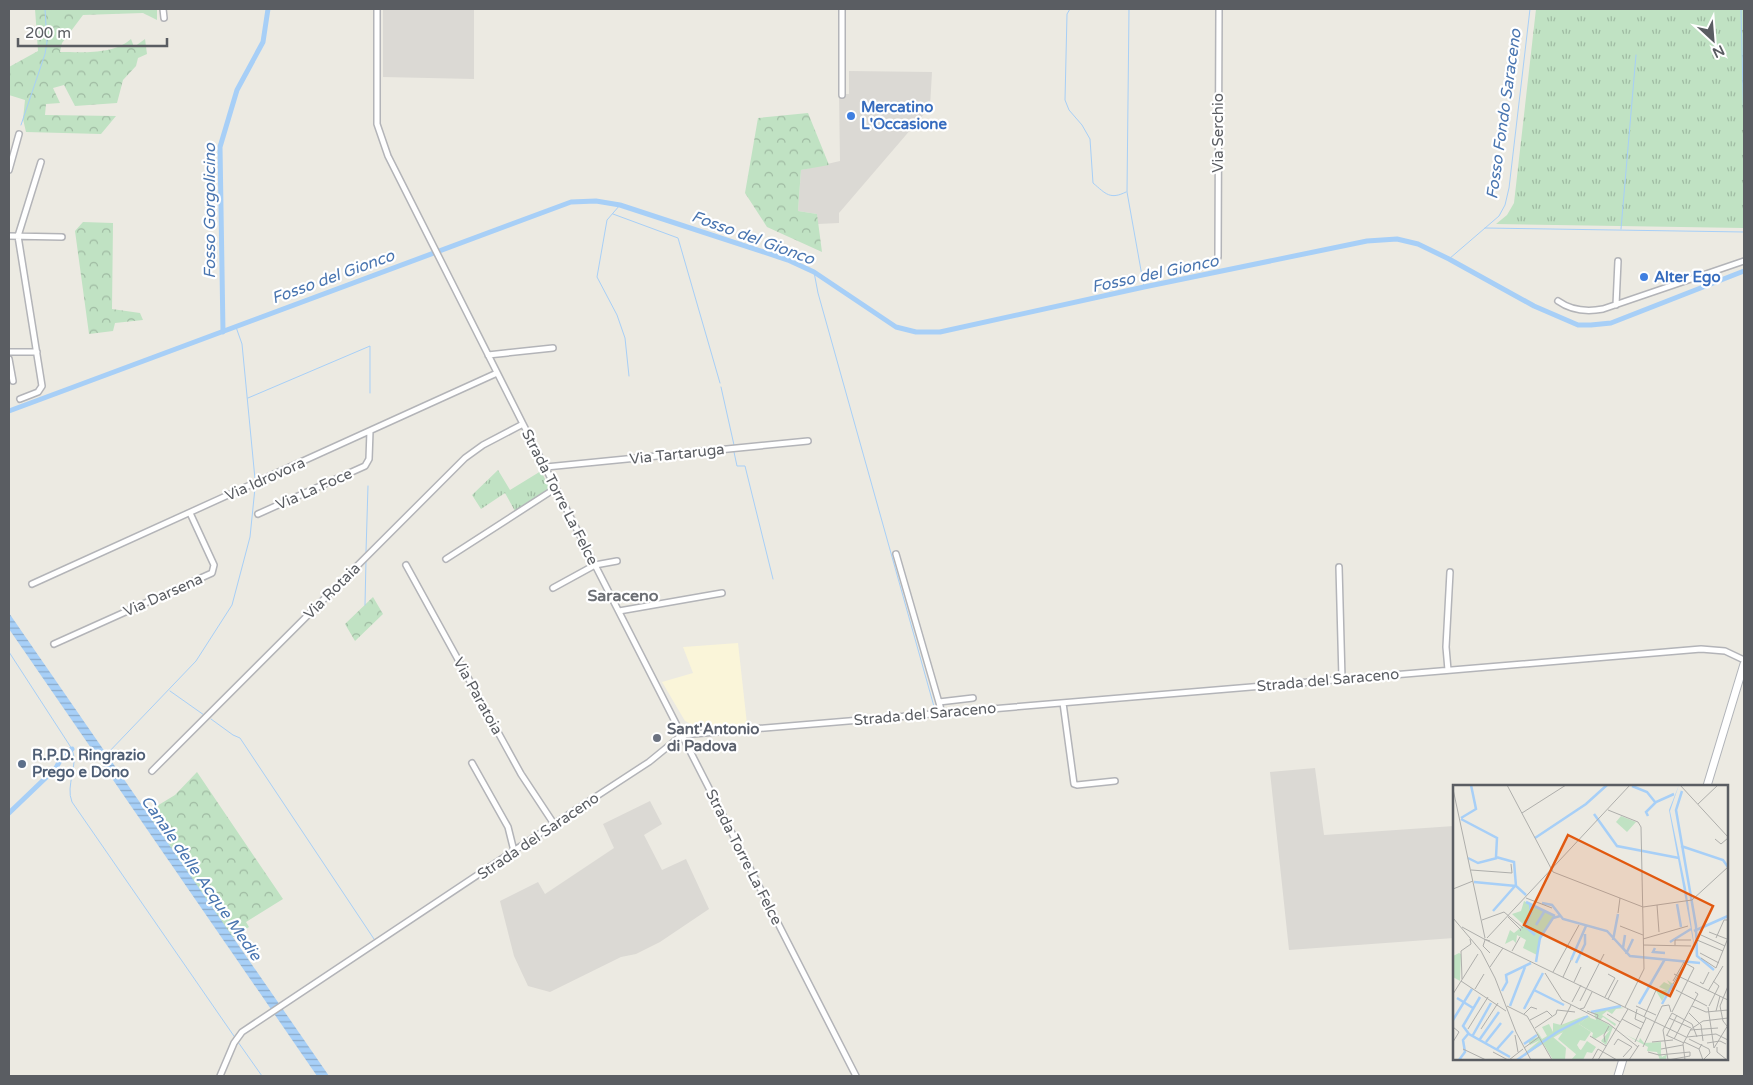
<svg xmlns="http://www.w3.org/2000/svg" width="1753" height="1085" viewBox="0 0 1753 1085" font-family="'Varela Round',sans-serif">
	<defs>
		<pattern id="grass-tufts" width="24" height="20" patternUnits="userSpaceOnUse" patternTransform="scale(1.25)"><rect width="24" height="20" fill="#c0e2c3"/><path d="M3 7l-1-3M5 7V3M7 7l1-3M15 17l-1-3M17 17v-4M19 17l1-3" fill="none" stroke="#9fbaa2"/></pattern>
		<pattern id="forest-crowns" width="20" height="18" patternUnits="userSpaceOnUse" patternTransform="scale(1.25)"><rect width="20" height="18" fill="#c0e2c3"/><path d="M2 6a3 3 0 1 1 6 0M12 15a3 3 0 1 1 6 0" fill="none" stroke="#9fbaa2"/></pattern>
		<pattern id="water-rules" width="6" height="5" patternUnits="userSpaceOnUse" patternTransform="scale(1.25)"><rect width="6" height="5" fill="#a7cff7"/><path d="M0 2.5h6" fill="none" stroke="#8babcb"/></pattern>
	</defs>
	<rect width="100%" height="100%" fill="#eceae2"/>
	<path fill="#faf5d9" d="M738,643l9,81 -49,4 -13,-7 -23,-39 31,-9 -10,-26z"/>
	<path fill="#dbd9d4" d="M383,9h91v70l-91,-2z
		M849,71l83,1 -2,35 -91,106v10l-21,1 -1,-10 -19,-3 3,-41 39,-9 -1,-67h10z
		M1315,768l9,67 130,-9v112l-165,12 -19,-178z
		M650,801l12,23 -18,11 18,35 24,-11 23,50 -49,33 -24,12 -15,3 -71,35 -22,-6 -14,-30 -14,-55 38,-19 7,12 69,-46 -11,-24z"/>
	<path fill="url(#grass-tufts)" d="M1536,9h208v219l-248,-4 11,-9 7,-12z
		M498,470l12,20 31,-19 9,18 -35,22 -10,-18 -24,16 -9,-14z"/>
	<path fill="url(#forest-crowns)" d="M35,9h122v11l-14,-7 -60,2 -21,28 -2,9c23,0 53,3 71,-13l3,8 11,-8 2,15 -9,4 -2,8 -13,14 -6,23 -42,3 -11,-21 -11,3 7,15 -14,1 -1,11 71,1 -15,18 -75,-2 -3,-13 2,-19 -16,-5v-28l29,-16z
		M808,113l21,52 -28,5 -3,41 19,3 5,38 -55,-25 -22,-34 13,-75z
		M83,222l30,1 -1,86 28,4 3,7 -28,3 -2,8 -24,3 -14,-103z
		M373,597l10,17 -28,27 -10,-17z
		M197,772l86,127 -37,23 3,5 -17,11 -85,-126 28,-17z"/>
	<path fill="url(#water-rules)" d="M9,613l320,463h-12l-308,-447z"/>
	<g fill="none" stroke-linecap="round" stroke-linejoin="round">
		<path stroke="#a7cff7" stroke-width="1" d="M1070,9l-3,5 -2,86 4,10 13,15 8,14 3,44c13,11 17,17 33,9
			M1129,9l-2,183 17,95
			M1741,9l3,122
			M21,125l24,-71 2,-12 -2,-33
			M620,205l-13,15 -10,57 20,38 8,23 4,38
			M613,214l65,24 42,145
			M1485,228l259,4
			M1621,229l15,-174
			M1449,259l50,-43 6,-11 4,-17 21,-179
			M814,272l4,21 117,417
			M236,327l6,17 13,135
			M721,387l13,58
			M248,398l122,-52v47
			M734,452l3,14h8l28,113
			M366,552l2,-66
			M365,605l1,-45
			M9,652l63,97c7,17 -7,36 0,53l164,237
			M170,691l34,24
			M211,719l22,16 7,3 134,201
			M106,755l90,-94 36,-56 18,-68 5,-49
			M238,1042l24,34"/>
		<path stroke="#a7cff7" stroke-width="5" d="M223,332l-3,-185 17,-57 26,-48 5,-33
			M9,411l562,-209 25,-1 24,4 168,55 26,12 82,55 20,5h24l204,-45 223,-46 30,-2 21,5 31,15 85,47 44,19h13l20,-2 133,-52
			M9,813l47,-45 8,-15 8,-4"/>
		<defs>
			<path id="street" d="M163,9l1,9
				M377,9v115l11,32 135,268 333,652
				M842,95v-86
				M9,170l10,-36
				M9,236l53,1
				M1218,257l1,-248
				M1558,301c14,10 29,11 45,8l141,-48
				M1616,305l2,-44
				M9,352h28
				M488,355l65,-7
				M9,359l4,22
				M20,399l18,-7 4,-6 -24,-150 23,-74
				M546,467l262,-26
				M258,514l107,-48 4,-7 1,-28
				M896,554l46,159
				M446,559l110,-71
				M406,565l115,209 33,50
				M1339,567l3,112
				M32,584l465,-211
				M553,588l42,-23 22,-4
				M619,611l103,-18
				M54,644l158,-71 2,-8 -24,-52
				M1448,670l-2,-23 4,-75
				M939,702l34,-4
				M1063,703l11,81 3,1 38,-4
				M472,763l36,64 6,24
				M152,771l313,-313 18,-13 40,-21
				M220,1076l14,-33 8,-11 312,-208 95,-62 33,-27 1019,-86 24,2 19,9"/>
			<path id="secondary" d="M1707,786l37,-122
				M1618,1076l5,-17"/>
		</defs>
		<use href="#street" stroke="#b3b4b8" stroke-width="8"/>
		<use href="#secondary" stroke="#b1b4b9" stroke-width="9"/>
		<use href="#street" stroke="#fff" stroke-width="5"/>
		<use href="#secondary" stroke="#fff" stroke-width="7"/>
	</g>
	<g fill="#3f7fe0" stroke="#fff" stroke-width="2">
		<circle cx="851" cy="116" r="5"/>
		<circle cx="1644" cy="277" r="5"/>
	</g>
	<circle fill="#6b7280" stroke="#fff" stroke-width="2" cx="657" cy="738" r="5"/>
	<circle fill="#5c6f8a" stroke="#fff" stroke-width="2" cx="22" cy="764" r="5"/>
	<g text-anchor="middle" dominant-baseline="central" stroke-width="4.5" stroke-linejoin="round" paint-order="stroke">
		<g font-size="15" font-weight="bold" fill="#366cbe" stroke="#fff" text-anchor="start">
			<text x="861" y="107">Mercatino<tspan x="861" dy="17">L'Occasione</tspan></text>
			<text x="1654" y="277">Alter Ego</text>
		</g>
		<g font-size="15" fill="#5a5d62" stroke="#fff">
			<text transform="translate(1218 133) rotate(-90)">Via Serchio</text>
			<text transform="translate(677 454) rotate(-6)">Via Tartaruga</text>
			<text transform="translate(265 479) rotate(-24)">Via Idrovora</text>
			<text transform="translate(314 489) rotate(-24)">Via La Foce</text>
			<text transform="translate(560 497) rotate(63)">Strada Torre La Felce</text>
			<text transform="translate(332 591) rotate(-45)">Via Rotaia</text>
			<text transform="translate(163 595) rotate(-24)">Via Darsena</text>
			<text transform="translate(1328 680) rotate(-5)">Strada del Saraceno</text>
			<text transform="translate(478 696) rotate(61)">Via Paratoia</text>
			<text transform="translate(925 714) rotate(-5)">Strada del Saraceno</text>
			<text transform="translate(538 836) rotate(-34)">Strada del Saraceno</text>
			<text transform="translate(744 857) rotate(63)">Strada Torre La Felce</text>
		</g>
		<g font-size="15" font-weight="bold" fill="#5b616d" stroke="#fff" text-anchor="start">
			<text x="667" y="729">Sant'Antonio<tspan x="667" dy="17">di Padova</tspan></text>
		</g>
		<g font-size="15" font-weight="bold" fill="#4e5e75" stroke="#fff" text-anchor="start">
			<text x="32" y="755">R.P.D. Ringrazio<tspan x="32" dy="17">Prego e Dono</tspan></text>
		</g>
		<g font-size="16" font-style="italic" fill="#4975b0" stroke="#fff">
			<text transform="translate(1504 114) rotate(-82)">Fosso Fondo Saraceno</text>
			<text transform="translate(210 211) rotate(-90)">Fosso Gorgolicino</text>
			<text transform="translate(753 238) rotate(20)">Fosso del Gionco</text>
			<text transform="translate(1155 274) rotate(-12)">Fosso del Gionco</text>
			<text transform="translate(333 277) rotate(-20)">Fosso del Gionco</text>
			<text transform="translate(201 878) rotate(55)">Canale delle Acque Medie</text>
		</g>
		<g font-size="16" font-weight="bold" fill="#6c6f74" stroke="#fff">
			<text x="623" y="596">Saraceno</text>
		</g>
	</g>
	<g transform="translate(1453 785)">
		<rect width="275" height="275" fill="#eceae2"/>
		<path d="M71,116l31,16 -15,20 -3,18 -14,-7 3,-8 -9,-5 -1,8 -3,-3 -8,4 5,-14 4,3 10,-8 -12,-11 9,-3zM166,222l5,1 -8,1 -4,5 -5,-3 -5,4 14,9 -1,2 -12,-9 -3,3 13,7 -7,18 -5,-4 9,-11 -15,9 -3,-2 1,-4 -14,-9 9,-7 8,3 -2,-7 5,-3zM173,250l13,6 1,-3 4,5 17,-1v12l1,3 5,-3 -1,5 -6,1 -3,-8 -10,-1 1,-4zM100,252l13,11 -1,12h-12l-10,-17zM134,256l9,6 -4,6 -5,-1 -4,8h-12l8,-9 -9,-6 11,5z" fill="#c0e2c3"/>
		<path d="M6,168l2,1 -1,27 -7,-4v-21zM214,195l6,4 1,4 -6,2 -6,11 -6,-10 10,-1 -7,-3 5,-5 6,3zM131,231h5l2,3 -3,-2 -16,13 -11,3 -33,20 -1,-2 13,-11 -10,5 -2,-4 10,-4 -1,-6 5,8 5,-3 -5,-9 7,-3 4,8v-9l8,2z" fill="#c0e2c3"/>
		<path d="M126,239l12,8 -6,9 -5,-1 -3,5 3,5 -3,5 -19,-16 5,-7z" fill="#c0e2c3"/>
		<path d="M168,31l15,6 -9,10 -11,-10z" fill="#c0e2c3"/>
		<path d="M226,0l-9,26 16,77 10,69 32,24 -32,-24 -27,-147z" fill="#a7cff7"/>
		<path fill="none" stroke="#a7cff7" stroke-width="2.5" d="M179,1l15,6 8,10M229,6l-6,19 20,116 1,30 17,14M141,29l23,32 62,12M195,31l-2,-4 10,-10 18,-8M8,33l15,-9 -5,-24M8,34l36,19 -1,19 18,5 2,24 10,9M82,53l51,-34 21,-19M228,61l42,14 5,7M15,73l10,5 19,-5M21,97l42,4M73,117l29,14M89,118l10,2 11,14 44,12 23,25 70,7M77,119l1,8 -6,14 10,9M224,119l4,23M40,126l22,-25M83,140l8,-13M241,146l34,-15M172,150l-2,13 4,5M160,155l5,-26M217,157l21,-13M202,163l-2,4 12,1M173,169l7,-15M118,175l15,-34M83,177l4,-24 13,-20 7,-2M123,178l9,-19v-10M81,205l30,15M49,206l5,-9 -1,-7 25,-12M27,212l-17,29 6,8 41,23M4,213l16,10M186,219l26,-45M209,219l11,-20M57,221l15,-39M71,224l19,-36M138,227l30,-6M0,235l19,-31M20,250l18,-32M27,254l19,-27M33,257l15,-19M71,259l13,-9M44,264l16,-18M6,275l6,-8 -2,-12 5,-6M64,275l40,-28 31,-16"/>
		<path fill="none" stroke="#aeaeab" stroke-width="1" d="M54,0l46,87 90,35 49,-7 36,-33M227,0l48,52M0,4l32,149M245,19l20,-19M155,25l30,12 3,5 3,142 -19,38M69,28l44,-28M262,54l6,5 7,-6M18,85l41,3 -1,-9M0,104l20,-8M73,113l26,10M204,120l2,27M165,128l2,-15M55,132l13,13 -1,1M0,133l28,33 14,27M29,135l22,-8 19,16M167,141l23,9M9,142l22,12M248,146l-4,9 26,11M256,147l18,7M248,150l24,11M34,153l143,-153M263,153l8,-18h3M190,154l45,-13M32,155l-2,6 7,7M37,156l-6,-2 202,98M190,160l48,1M222,160v-5h16M8,166l1,28M8,166l10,-7 -1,-5M59,166l8,-14M247,168l19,10M248,173l15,10M37,182l13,-19M263,183l12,-30M100,187l26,-47M92,188l17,27 47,24 29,23M221,189l54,26M110,192l8,-17M42,193l21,54 15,28M8,196l45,30M220,196l11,-19M121,197l7,-15M247,197l3,2 6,-12M220,199l10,-17M22,204l9,-15M223,205l31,16M255,206l15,-25M0,209l25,-40M152,212l10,-19 -7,-4M155,214l10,-19M127,216l24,-47M119,217l9,-17M54,221l20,10 25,44M183,221l20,9M239,221l14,6 22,-2M256,221l10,-20 -6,-5M255,222l6,41 14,-23M127,224l4,-1 8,-16M184,224l-2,10 9,4M134,226l11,4 -1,4M263,226l4,-15M219,227l22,-44 -7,-4M219,228l20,11 5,13M236,228l12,12 2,16M71,229l7,-7 6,2M154,229l13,8M191,232l13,-29M216,233l22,10M169,234l19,10M77,235l17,-9 5,5M108,240l10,-20M274,241l-4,-5 -3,-15 8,-20M0,242l6,5 -6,10M82,243l21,-14 1,-4 18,2M15,244l20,-32M28,244l17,-26M237,245l28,-2M62,250l3,17M213,250l18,8M214,250l10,-20M137,251l16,10M234,252l29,-3 12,6M221,254l24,-45 -3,-2M236,254l20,10 1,4 -7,7M152,257l-1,-7 5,-9M182,257l11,-24M199,257l21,-2M231,257l15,7M254,258l13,-2 6,3M249,259l-3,5 4,11M161,260l4,-6 14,8 -9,10M190,262l19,-41 7,-1 2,7M264,262v5l10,8M71,263l15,-11M10,264l23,11M208,264l22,-4M40,267l15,8M195,267l11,3 31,-3v4l-22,4M56,275l14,-11M139,275l6,-11 19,11M145,275l30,-51M176,275l10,-15M215,275l-5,-30 9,-17M232,275l-2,-16 8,-15 12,-8 25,-3"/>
		<path fill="#e15910" fill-opacity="0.15" stroke="#e15910" stroke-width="2.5" d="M115,50l145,71 -43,90 -146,-71z"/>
		<rect width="275" height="275" fill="none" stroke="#5a5d62" stroke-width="2.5"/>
	</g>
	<rect width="1753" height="1085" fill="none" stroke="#5a5d62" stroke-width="20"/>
	<g transform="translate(1713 40) rotate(154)" stroke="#ffffff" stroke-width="4" paint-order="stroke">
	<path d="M0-4L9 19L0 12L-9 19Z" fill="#5a5d62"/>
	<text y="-8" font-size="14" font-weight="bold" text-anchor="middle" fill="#5a5d62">N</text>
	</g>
	<path d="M18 38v8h149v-8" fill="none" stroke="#5a5d62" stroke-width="2.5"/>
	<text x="25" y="38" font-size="15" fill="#5a5d62" stroke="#ffffff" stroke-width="4" paint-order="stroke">200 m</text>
</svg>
